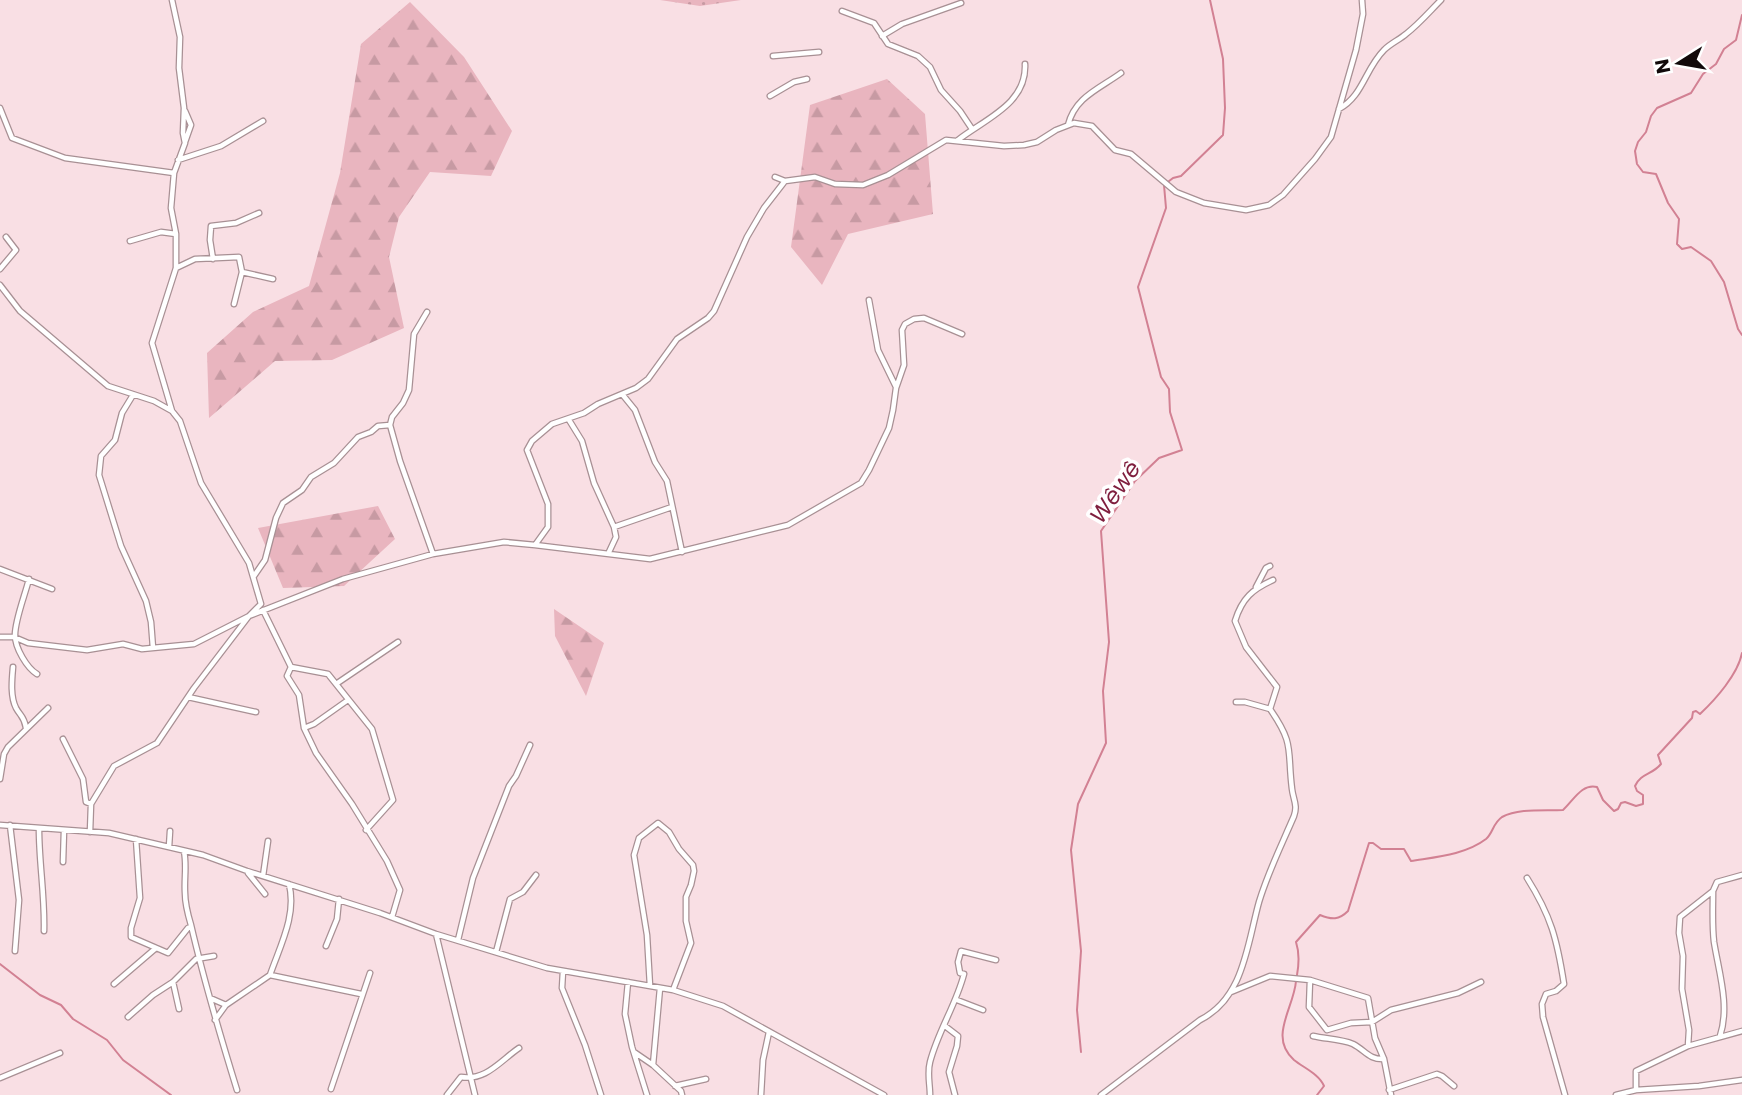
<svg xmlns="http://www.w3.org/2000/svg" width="1742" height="1095" viewBox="0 0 1742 1095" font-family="Poppins,sans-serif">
	<defs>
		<pattern id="green-dots" width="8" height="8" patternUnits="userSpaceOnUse" patternTransform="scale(1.75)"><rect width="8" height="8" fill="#e9b5bf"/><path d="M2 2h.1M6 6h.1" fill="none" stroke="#c79aa3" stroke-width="1.8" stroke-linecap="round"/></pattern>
		<pattern id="forest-firs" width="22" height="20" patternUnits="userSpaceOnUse" patternTransform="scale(1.75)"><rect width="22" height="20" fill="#e9b5bf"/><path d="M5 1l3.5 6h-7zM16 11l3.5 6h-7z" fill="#c79aa3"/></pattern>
	</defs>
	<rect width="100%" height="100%" fill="#f9dfe4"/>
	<path fill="url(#green-dots)" d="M660,0h81l-41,6z"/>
	<path fill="url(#forest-firs)" d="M410,2l54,55 48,74 -21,45 -61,-4 -31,45 -10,40 15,71 -72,32 -57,1 -66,57 -2,-65 46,-41 56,-26 31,-113 21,-129z
		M887,79l38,35 8,100 -85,20 -26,51 -31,-38 19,-142z
		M378,506l17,33 -51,47 -61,2 -25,-60z
		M554,609l50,34 -18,53 -31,-60z"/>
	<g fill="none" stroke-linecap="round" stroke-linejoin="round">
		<path stroke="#d28193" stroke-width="2" d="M1742,15l-6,25 -12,9 -8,15 -13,10 -12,19 -34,15 -6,8 -5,16 -8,10 -3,9 2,13 6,8 13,2 12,29 11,16 -2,25 5,5 9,-2 20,14 13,21 14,47 4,6
			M0,964l40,31 21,10 12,14 34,21 16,20 48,35
			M1297,975c2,-11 2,-24 -1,-33l24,-27c12,5 19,5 28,-4l21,-68h4l8,6h23l7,12c24,-4 54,-6 75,-22 7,-6 7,-16 16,-22 17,-9 42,-6 61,-7 10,-9 19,-27 34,-23l6,13 11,11 4,-2 3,-6 4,-1 11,4 7,-2v-9l-6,-4 -2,-5c6,-13 17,-11 26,-22l-3,-9 34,-37 1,-6 3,-1 4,3c16,-15 38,-40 42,-61
			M1296,981c-2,27 -28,56 -2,79 10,8 25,14 30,26l-7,9
			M1081,1052l-4,-42 4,-59 -10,-101 7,-46 28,-61 -3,-52 6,-49 -8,-111 34,-50 24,-23 23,-8 -12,-38 -1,-23 -8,-12 -23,-90 28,-79 -2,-23 9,-7 8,-2 42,-41 2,-27 -2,-49 -13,-59"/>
		<defs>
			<path id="minor" d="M842,11l32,12 14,21 30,12 12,11 11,23 19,21 12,18
				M882,36l20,-12 59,-21
				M773,56l46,-4
				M770,96l24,-14 13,-3
				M0,108l12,30 53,20 109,15
				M1339,109c24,-13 26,-40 45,-59 7,-7 15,-10 22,-16 13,-10 24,-23 35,-34
				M1068,125c7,-28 31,-36 53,-52
				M958,140c27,-21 69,-36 67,-76
				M185,142l6,-17 -6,-14
				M178,160l43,-14 42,-25
				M775,177l10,4
				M130,241l31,-9 15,2
				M213,259l-3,-19 1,-14 25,-3 23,-10
				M176,268l19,-9 44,-2 3,15 -8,32
				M0,269l16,-19 -10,-13
				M242,272l31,7
				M0,285l20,26 88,75 46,15 18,10 8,10 21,62 48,80 12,41 -12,12 -55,72 -37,55 -43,23 -23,38 -1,28
				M869,300l9,50 18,37
				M427,312l-13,22 -5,56 -6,13 -11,14 -2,8 10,36 33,93
				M622,394l13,16 20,52 12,19 15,71
				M133,395l-11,18 -7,27 -14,16 -2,19 22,71 25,55 5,21 2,26
				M172,411l-20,-68 24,-75v-34l-5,-26 3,-35 11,-30 -2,-10 1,-25 -5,-40 1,-31 -8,-37
				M569,420l13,21 12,42 20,44 2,10 -7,15
				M614,527l58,-20
				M535,545l115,14 138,-34 73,-42 8,-13 20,-42 4,-18 3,-22 8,-23 -2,-35 3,-6 9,-5 10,-1 38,16
				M0,569l52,20
				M254,576l11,-16 11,-42 7,-15 19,-13 9,-13 23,-14 24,-26 13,-5 7,-6 12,-1
				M29,579c-4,16 -14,41 -14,56 0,13 12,33 22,39
				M1256,587l10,-19 4,-2
				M263,610l28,57 37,7 44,55 21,71 -27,30
				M0,637h14l14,6 59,7 36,-6 19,5 52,-5 55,-28 94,-37 90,-25 71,-12 31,3 13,-18v-23l-21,-54 5,-9 20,-17 32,-11 14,-9 38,-16 12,-9 29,-40 31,-21 6,-7 33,-74 17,-29 21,-27 30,-4 20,7 28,1 25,-10 58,-35 58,6 20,-1 13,-3 19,-12 18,-7 18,3 23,24 16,4 45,38 28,11 42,7 23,-5 14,-10 32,-36 16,-22 25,-87 7,-36 -1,-14
				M13,667c-1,12 -3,29 3,41 5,9 8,8 10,20
				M291,667l-4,9 12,19 5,33 12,25 36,51 35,57 13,29 -8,27
				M336,684l62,-42
				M188,697l68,15
				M1236,702h9l25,7
				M304,728l10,-4 34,-24
				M63,739l20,40 3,23 5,2
				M0,779l4,-25 4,-7 40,-39
				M0,825l109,8 94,22 44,16 133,42 56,21 111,34 126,22 50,16 161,89
				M10,825l9,75 -4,51
				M39,829c0,34 6,67 5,102
				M136,839l4,59 -9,30v9l37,16 20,-25 3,-1
				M169,847l1,-16
				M184,851c3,15 0,27 1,42 0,10 3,22 6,32 13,56 29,110 46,165
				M63,862l1,-32
				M248,873l17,21
				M263,876l5,-35
				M1527,878c24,38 30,61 37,106l-8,7 -10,3 -4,10 1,13 22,78
				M1713,891c0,17 -1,34 1,51 5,31 16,64 6,94
				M436,934l39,161
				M458,940l15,-62 36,-92 7,-10 14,-31
				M326,946l11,-27 2,-20
				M496,952l14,-53 13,-7 13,-17
				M563,971l-1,17 23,57 16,50
				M270,975c10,-29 27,-60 19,-91
				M1310,980l-1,27 18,23 24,-7 21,-1 19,-12 67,-17 23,-11
				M173,982l6,27
				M628,982l-3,32 7,33 15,48
				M114,984l42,-36
				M650,986l-3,-51 -13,-80 5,-17 19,-15 11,9 10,17 14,16 1,6 -3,14 -5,12v24l5,22 -18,47
				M1231,992l39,-16 40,4 58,18 7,40 9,21 7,36
				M210,998l16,7
				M957,1000l26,10
				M128,1017l25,-22 20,-13 23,-23 18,-3
				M215,1020l11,-15 44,-30 91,19
				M945,1026l13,10 -1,10 -8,26 6,23
				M1313,1036c13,3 28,3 40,8 12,6 16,16 31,15
				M1688,1046l1,-16 -7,-41 1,-33 -4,-23 1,-16 33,-26 4,-9 25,-7
				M634,1052l19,13 28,26 1,4
				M653,1065l7,-77
				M0,1078l60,-25
				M675,1086l31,-7
				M331,1089l39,-116
				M1389,1090l48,-16 5,2 12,10
				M1636,1090l63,-4 43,-6
				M447,1095l14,-18c25,4 39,-16 58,-29
				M761,1095l2,-35 6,-28
				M930,1095c0,-11 -3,-22 0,-33 8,-31 26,-57 34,-88l-4,-1 -2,-11 3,-11 35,9
				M1101,1095l99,-75c44,-22 47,-75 59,-118 9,-30 23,-58 35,-86 4,-11 -1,-17 -2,-27 -5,-40 3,-44 -22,-80l7,-22 -31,-40 -11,-26c7,-23 18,-32 38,-41
				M1616,1095l20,-5v-19l52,-25 54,-15"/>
		</defs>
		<use href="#minor" stroke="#a89094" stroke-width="7"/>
		<use href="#minor" stroke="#fff" stroke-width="4.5"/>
	</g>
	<g text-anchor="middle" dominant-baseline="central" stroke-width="7" stroke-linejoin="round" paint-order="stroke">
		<g font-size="23" font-style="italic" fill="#7f1e3e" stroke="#fff">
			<text transform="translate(1115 492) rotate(-55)">Wêwê</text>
		</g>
	</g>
	<g transform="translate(1679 63) rotate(259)" stroke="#ffffff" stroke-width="5" paint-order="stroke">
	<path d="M0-5L12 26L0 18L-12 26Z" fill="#11090a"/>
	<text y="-10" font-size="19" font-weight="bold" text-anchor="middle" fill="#11090a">N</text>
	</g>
</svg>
